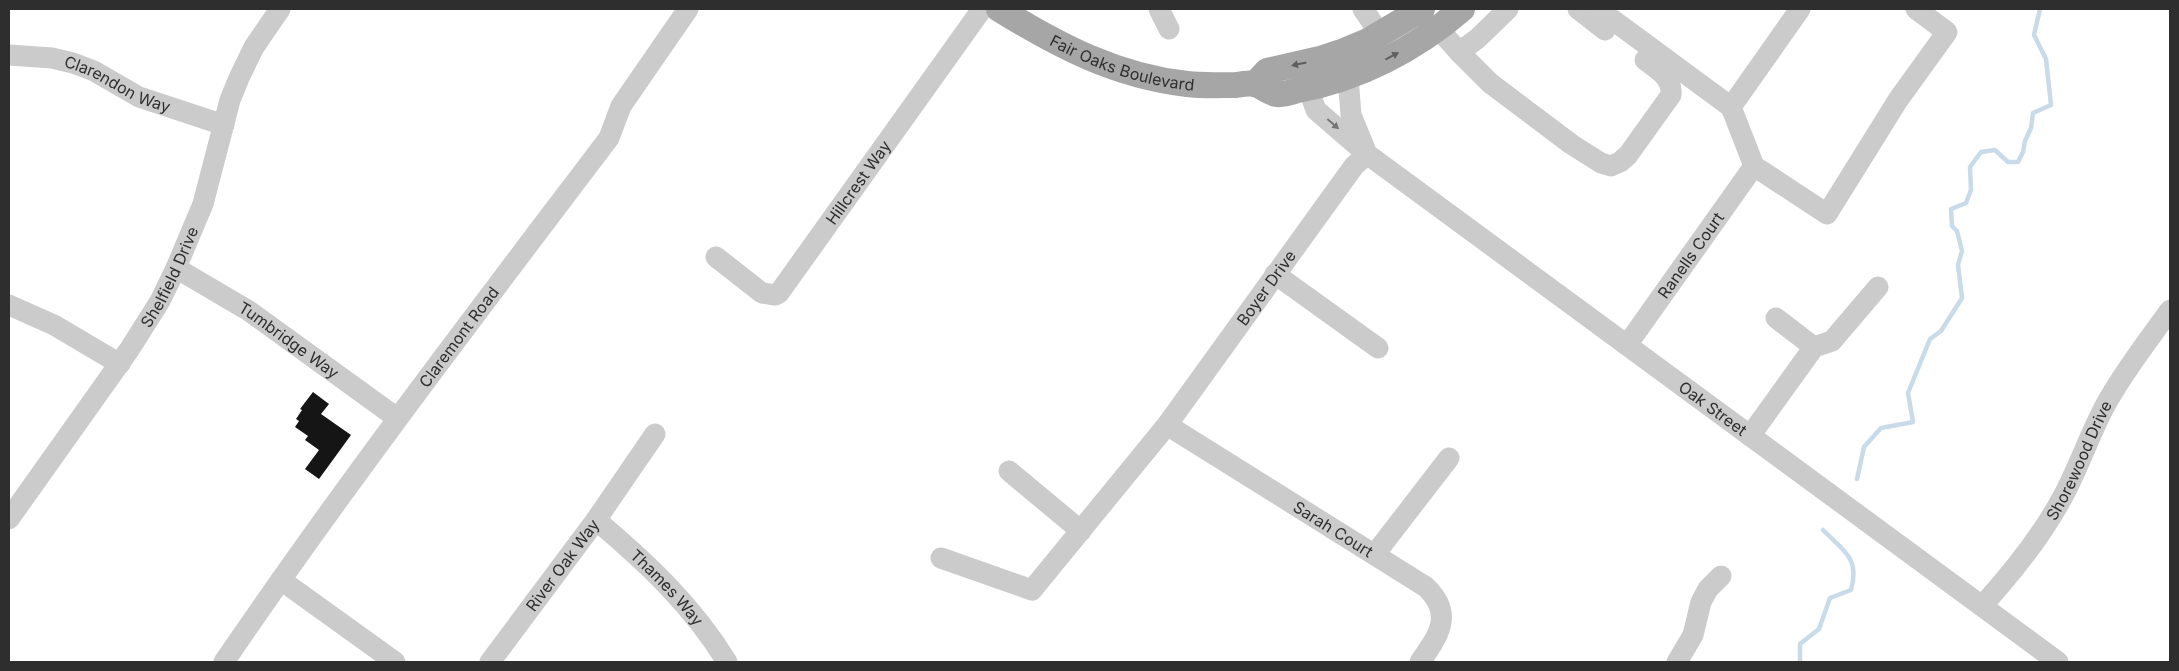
<svg xmlns="http://www.w3.org/2000/svg" width="2179" height="671" viewBox="0 0 2179 671" font-family="Inter,sans-serif">
	<rect width="100%" height="100%" fill="#fff"/>
	<g fill="none" stroke-linecap="round" stroke-linejoin="round">
		<path stroke="#c9dae9" stroke-width="4.5" d="M1857,479l7,-32 17,-19 32,-6 -5,-29 22,-54 11,-8 21,-33 -4,-33 4,-14 -5,-20 -5,-5 -1,-17 15,-6 5,-13 -1,-23 11,-15 14,-2 13,12h10l5,-10 2,-11 6,-13 2,-15 18,-8 -5,-46 -12,-24 6,-26
			M1800,662v-18l19,-15 11,-31 21,-8c9,-32 -7,-39 -28,-60"/>
	</g>
	<path fill="#151515" d="M313,392l16,12 -8,10 30,21 -32,44 -14,-10 14,-19 -14,-10 3,-4 -13,-9 4,-6 -3,-2 6,-9 -2,-1z"/>
	<g fill="none" stroke-linecap="round" stroke-linejoin="round">
		<g stroke="#cbcbcb" stroke-width="21">
			<path d="M1159,9l10,20"/>
			<path d="M1363,9l17,25"/>
			<path d="M1578,9l27,21"/>
			<path d="M1598,9l133,98 23,59 73,48 71,-114 49,-68 -31,-23"/>
			<path d="M1438,28l21,24 18,-13 31,-30"/>
			<path d="M1459,52l31,31 81,61 30,19 10,3 9,-4 8,-7 43,-60c2,-17 -13,-25 -26,-35"/>
			<path id="s1" d="M9,55l43,3 21,5 21,8 45,26 85,28"/>
			<path d="M1348,77l3,38 14,34"/>
			<path id="s2" d="M1308,88l8,22 51,44 691,508"/>
			<path d="M1731,107l69,-98"/>
			<path id="s3" d="M716,257l46,36 13,2 4,-2 203,-284"/>
			<path id="s4" d="M176,268l73,43 148,107"/>
			<path d="M1275,274l103,74"/>
			<path d="M9,305l45,20 66,39"/>
			<path d="M1776,318l38,29"/>
			<path id="s5" d="M1627,345l127,-179"/>
			<path id="s6" d="M1167,425l259,162c28,27 13,48 -6,75"/>
			<path d="M1750,436l64,-89 18,-6 46,-54"/>
			<path d="M1009,471l72,60"/>
			<path id="s7" d="M9,519l120,-169 31,-49 16,-33 27,-64 27,-104 9,-22 15,-31 26,-38"/>
			<path id="s8" d="M596,520c51,43 96,85 131,142"/>
			<path d="M1375,554l74,-96"/>
			<path id="s9" d="M941,558l91,32 135,-165 187,-259 13,-12"/>
			<path d="M281,580l114,82"/>
			<path id="s10" d="M1982,606c30,-33 57,-66 79,-106 17,-30 28,-65 45,-96 18,-33 42,-63 64,-94"/>
			<path id="s11" d="M224,662c122,-179 254,-351 385,-524l12,-32 67,-97"/>
			<path id="s12" d="M490,662l106,-142 59,-86"/>
			<path d="M1677,662l16,-27 8,-33 7,-13 13,-13"/>
		</g>
		<g stroke="#a6a6a6" stroke-width="26">
			<path id="s13" d="M999,9c60,37 117,67 188,75 17,2 33,1 49,1 6,-1 14,-2 19,-1 7,2 13,8 21,10 6,1 16,-2 22,-4 60,-11 118,-41 164,-81"/>
			<path d="M1255,84l12,-13 53,-12 24,-8 24,-10 54,-32"/>
		</g>
	</g>
	<defs><path id="oneway-solid" d="M-6-.8H1V-3.2L6.5 0L1 3.2V.8H-6Z" transform="scale(1.25)"/></defs>
	<g fill="#5e5e5e">
		<use href="#oneway-solid" transform="translate(1392 56) rotate(-28)"/>
		<use href="#oneway-solid" transform="translate(1299 64) rotate(168)"/>
	</g>
	<use fill="#757575" href="#oneway-solid" transform="translate(1333 124) rotate(41)"/>
	<g text-anchor="middle" dominant-baseline="central" stroke-width="5" stroke-linejoin="round" paint-order="stroke">
		<g font-size="16" fill="#2e2e2e" stroke="#fff">
			<text stroke="none"><textPath href="#s13" startOffset="136">Fair Oaks Boulevard</textPath></text>
			<text stroke="none"><textPath href="#s1" startOffset="114">Clarendon Way</textPath></text>
			<text stroke="none"><textPath href="#s3" startOffset="212">Hillcrest Way</textPath></text>
			<text stroke="none"><textPath href="#s5" startOffset="110">Ranells Court</textPath></text>
			<text stroke="none"><textPath href="#s7" startOffset="291">Shelfield Drive</textPath></text>
			<text stroke="none"><textPath href="#s9" startOffset="479">Boyer Drive</textPath></text>
			<text stroke="none"><textPath href="#s11" startOffset="401">Claremont Road</textPath></text>
			<text stroke="none"><textPath href="#s4" startOffset="134">Tumbridge Way</textPath></text>
			<text stroke="none"><textPath href="#s2" startOffset="520">Oak Street</textPath></text>
			<text stroke="none"><textPath href="#s10" startOffset="176">Shorewood Drive</textPath></text>
			<text stroke="none"><textPath href="#s6" startOffset="196">Sarah Court</textPath></text>
			<text stroke="none"><textPath href="#s12" startOffset="121">River Oak Way</textPath></text>
			<text stroke="none"><textPath href="#s8" startOffset="98">Thames Way</textPath></text>
		</g>
	</g>
	<rect width="2179" height="671" fill="none" stroke="#2e2e2e" stroke-width="20"/>
</svg>
